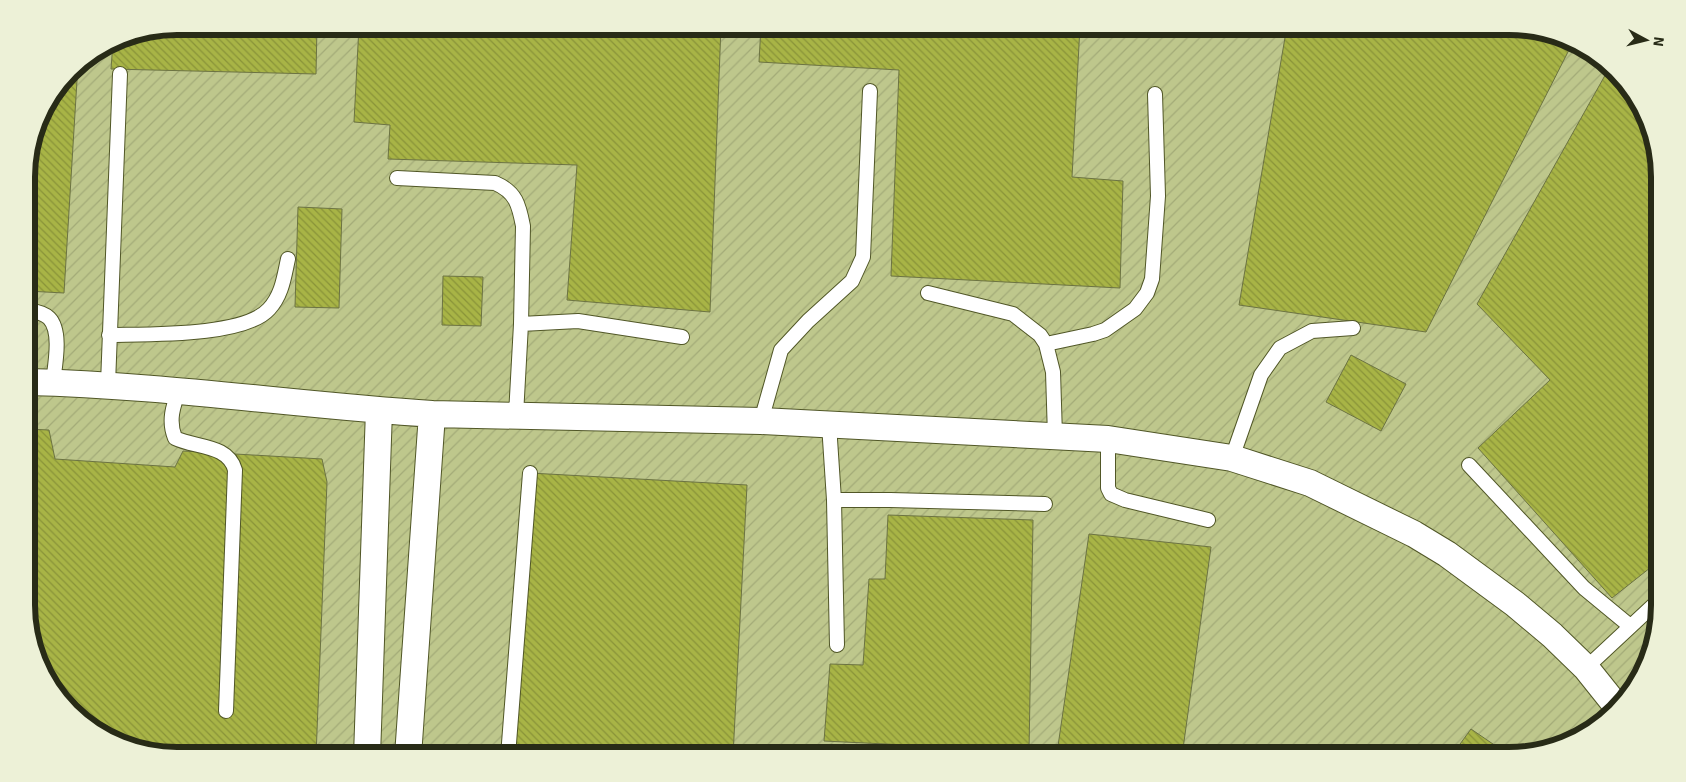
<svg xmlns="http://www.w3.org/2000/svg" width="1686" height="782" viewBox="0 0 1686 782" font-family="Signika,sans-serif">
	<defs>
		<pattern id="industrial-furrows" width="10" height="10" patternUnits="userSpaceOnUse" patternTransform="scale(1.25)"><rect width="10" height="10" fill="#bec78c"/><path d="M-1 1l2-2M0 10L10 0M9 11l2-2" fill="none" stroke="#a3ab78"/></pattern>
		<pattern id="building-back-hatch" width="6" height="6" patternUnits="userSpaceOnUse" patternTransform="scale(1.25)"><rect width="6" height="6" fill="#a8b446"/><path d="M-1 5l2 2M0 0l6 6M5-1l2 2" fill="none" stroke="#899339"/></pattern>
	</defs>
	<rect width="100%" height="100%" fill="#cbd39f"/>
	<path fill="url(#industrial-furrows)" d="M177,26h1332l58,12 62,48 29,72 2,447 -12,58 -26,41 -29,26 -75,25 -1341,1 -58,-12 -62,-48 -29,-71 -1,-458 15,-56 36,-47 42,-26z"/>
	<path fill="url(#building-back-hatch)" stroke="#6c7343" d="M177,26h140l-1,48 -205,-5 2,-27 7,-4z
		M359,26h362l-11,286 -143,-12 10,-135 -189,-6 2,-34 -36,-3z
		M761,26h319l-8,151 51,4 -3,107 -229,-12 8,-206 -140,-8z
		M1287,26h222l58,12 6,4 -147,290 -187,-27z
		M78,64l-14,229 -37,-2v-124l15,-56z
		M1608,70l21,16 29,72 2,402 -48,38 -134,-150 72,-68 -73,-76z
		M298,207l44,2 -3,99 -44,-1z
		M443,276l40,1 -2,49 -39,-1z
		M1351,355l55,29 -25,47 -55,-29z
		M27,429l22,1 6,29 120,8 8,-16 139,8 5,23 -11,274h-139l-58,-12 -62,-48 -29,-71z
		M530,473l217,12 -14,271h-218z
		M888,515l145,5 -4,231 -205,-10 6,-77 33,1 6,-86h16z
		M1089,534l122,13 -29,209h-56l-68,-10z
		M1471,729l38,26h-57z"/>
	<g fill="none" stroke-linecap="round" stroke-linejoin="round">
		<defs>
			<path id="lane" d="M397,178l98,5c21,9 24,22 28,43l-2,98 -5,91
				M928,293l85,21 27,21 6,9 7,28 2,64
				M27,310c7,1 17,3 22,8 13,13 6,47 4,64
				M521,324l57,-3 104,16
				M109,335c37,-1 135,2 160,-26 13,-14 15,-32 19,-50
				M1046,344l47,-10 12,-4 30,-21 12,-16 5,-14 6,-83 -3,-102
				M108,384l12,-310
				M179,390c-6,16 -11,31 -4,48 20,10 53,6 60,32l-9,241
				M761,421l20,-71 27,-29 44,-40 11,-24 7,-166
				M829,424l5,76 3,145
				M1108,439v49l3,6 14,6 83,20
				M1232,458l29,-83 19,-27 32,-17 41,-3
				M1469,465l115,123 46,38
				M834,500h56l155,4
				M1586,668l74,-69
				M508,756l22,-283"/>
			<path id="street" d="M27,382c136,3 269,23 405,32l329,7 347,18 124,19 78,25 104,51 33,20 68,50 37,31 34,33 32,40
				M367,756l12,-346
				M408,756l24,-342"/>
		</defs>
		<use href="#lane" stroke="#515727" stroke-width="16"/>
		<use href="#street" stroke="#515727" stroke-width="28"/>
		<use href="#lane" stroke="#fff" stroke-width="14"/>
		<use href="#street" stroke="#fff" stroke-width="26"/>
	</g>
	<path d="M0 0H1686V782H0ZM177 35H1509A142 142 0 0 1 1651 177V605A142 142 0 0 1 1509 747H177A142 142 0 0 1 35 605V177A142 142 0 0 1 177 35Z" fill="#edf1d7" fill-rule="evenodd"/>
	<path fill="none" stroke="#282b17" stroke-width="6" d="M177 35H1509A142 142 0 0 1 1651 177V605A142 142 0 0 1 1509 747H177A142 142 0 0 1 35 605V177A142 142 0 0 1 177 35Z"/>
	<g transform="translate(1646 40) rotate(97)" stroke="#edf1d7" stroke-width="4" paint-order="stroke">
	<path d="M0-4L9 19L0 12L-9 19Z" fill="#282b17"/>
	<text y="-8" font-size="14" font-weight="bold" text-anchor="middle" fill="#282b17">N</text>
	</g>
</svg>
